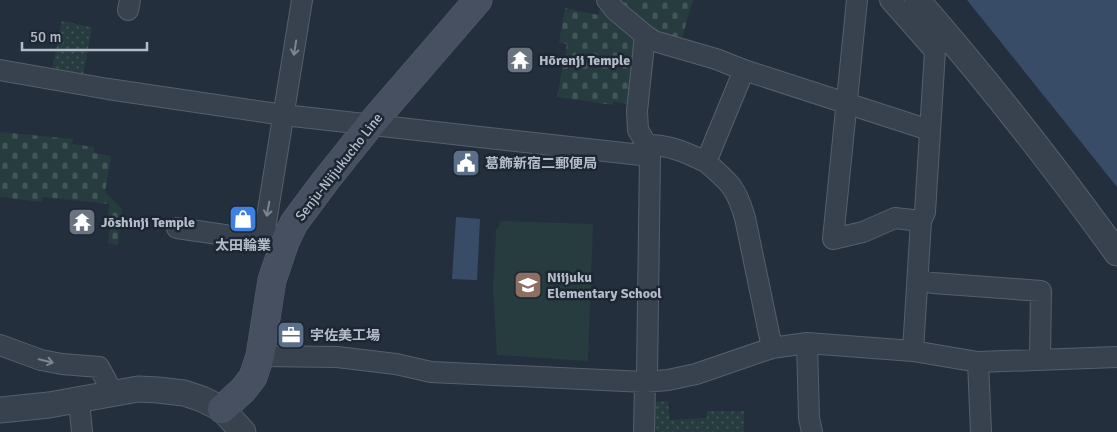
<svg xmlns="http://www.w3.org/2000/svg" width="1117" height="432" viewBox="0 0 1117 432" font-family="Signika,'Noto Sans JP',sans-serif">
	<defs>
		<pattern id="cemetery-stones" width="16" height="16" patternUnits="userSpaceOnUse" patternTransform="scale(1.25)"><rect width="16" height="16" fill="#263c3f"/><path d="M2 7V4a2 2 0 0 1 4 0v3zM10 15v-3a2 2 0 0 1 4 0v3z" fill="#435659"/></pattern>
		<pattern id="park-dots" width="8" height="8" patternUnits="userSpaceOnUse" patternTransform="scale(1.25)"><rect width="8" height="8" fill="#263c3f"/><path d="M2 2h.1M6 6h.1" fill="none" stroke="#435659" stroke-width="1.8" stroke-linecap="round"/></pattern>
	</defs>
	<rect width="100%" height="100%" fill="#242f3e"/>
	<path fill="#263c3f" d="M501,221l92,3 -5,137 -91,-6 -4,-66 3,-58z"/>
	<path fill="url(#cemetery-stones)" d="M616,0h78l-4,9 -9,33 -17,-4z
		M601,5l38,33 -7,66 -19,-2v3l-56,-8 10,-53 -8,-2 6,-34 33,7z
		M0,132l73,7 -1,5 22,3v6l17,3 -6,36 17,17 -4,36 -10,-2 2,-17 -3,-1 2,-21 -66,-7 -1,5 -42,-5z"/>
	<path fill="url(#park-dots)" d="M62,21l30,6 -9,48 -31,-6z
		M668,401l2,19 37,-2v-7h37v21h-86l-7,-5v-25z"/>
	<path fill="#394c67" d="M967,0h150v187z
		M456,217l24,2 -3,61 -25,-1z"/>
	<g fill="none" stroke-linecap="round" stroke-linejoin="round">
		<defs>
			<path id="minor" d="M607,0l8,10 30,25 9,6 62,18 28,11 185,60
				M857,0l-24,239 30,-7 32,-14 26,3
				M890,0l45,51 -10,161 -4,9 -8,130
				M128,10l2,-10
				M0,70l108,19 176,26 366,41
				M647,145c23,0 38,7 59,17l38,-92
				M706,162c24,21 30,25 39,56l27,130
				M177,228l82,12 21,1
				M285,242l-17,-8 -3,-5 37,-229
				M918,280l15,3 108,8 -1,68
				M807,343l2,75 3,14
				M0,345l41,15 21,4 37,3 14,26
				M260,356l77,1 59,7 35,8 214,10 23,-2 28,-6 76,-26 35,-5 106,8 65,11 139,-5
				M978,362l3,70
				M79,401l3,31
				M644,432l1,-50 2,-7 3,-219 -3,-11 -9,-15 -1,-19 8,-76"/>
			<path id="tertiary" d="M917,0c71,81 137,166 200,253
				M0,410l49,-5 89,-16 20,1 26,3 18,6 20,10 21,23"/>
			<path id="secondary" d="M222,409l21,-19 10,-13 7,-21 12,-76 13,-38 9,-19 32,-43 44,-55 108,-125"/>
		</defs>
		<use href="#minor" stroke="#565f6c" stroke-width="22"/>
		<use href="#tertiary" stroke="#565f6c" stroke-width="27"/>
		<use href="#secondary" stroke="#565f6c" stroke-width="29"/>
		<use href="#minor" stroke="#38414e" stroke-width="20"/>
		<use href="#tertiary" stroke="#38414e" stroke-width="25"/>
		<use href="#secondary" stroke="#465061" stroke-width="28"/>
	</g>
	<defs><path id="oneway-shaft" d="M-6 0H5M1.5-3L5.5 0L1.5 3" fill="none" stroke-width="1.6" stroke-linecap="round" stroke-linejoin="round" transform="scale(1.25)"/></defs>
	<g stroke="#7c8592">
		<use href="#oneway-shaft" transform="translate(295 48) rotate(99)"/>
		<use href="#oneway-shaft" transform="translate(268 209) rotate(100)"/>
		<use href="#oneway-shaft" transform="translate(46 361) rotate(13)"/>
	</g>
	<defs>
		<symbol id="temple-square" viewBox="-11 -11 22 22"><rect x="-9" y="-9" width="18" height="18" rx="4" fill="#6b7280" stroke="#1d2633"/><path d="M0-6L5-2H3V0L6.5 2.5H4V6H1.5V3h-3V6H-4V2.5H-6.5L-3 0V-2H-5Z" fill="#fff"/></symbol>
		<symbol id="civic-square" viewBox="-11 -11 22 22"><rect x="-9" y="-9" width="18" height="18" rx="4" fill="#5c6f8a" stroke="#1d2633"/><path d="M-.6-6.5H3V-4.5H.6V-3L4-1V1h2V6H-6V1h2V-1L-.6-3ZM-1.2 2.5V6h2.4V2.5Z" fill="#fff"/></symbol>
		<symbol id="shop-square" viewBox="-11 -11 22 22"><rect x="-9" y="-9" width="18" height="18" rx="4" fill="#3f7fe0" stroke="#1d2633"/><path d="M-5-2.5h2.3a2.7 3.5 0 0 1 5.4 0H5L5.5 6h-11ZM-1.5-2.5h3a1.5 2.3 0 0 0-3 0Z" fill="#fff"/></symbol>
		<symbol id="school-square" viewBox="-11 -11 22 22"><rect x="-9" y="-9" width="18" height="18" rx="4" fill="#8d6e63" stroke="#1d2633"/><path d="M0-5L7-2L0 1L-7-2ZM-4 1L0 2.5L4 1V4Q0 6-4 4Z" fill="#fff"/></symbol>
		<symbol id="office-square" viewBox="-11 -11 22 22"><rect x="-9" y="-9" width="18" height="18" rx="4" fill="#5c6f8a" stroke="#1d2633"/><path d="M-6-3h4V-5.5h4V-3h4V5H-6ZM-1-4.5V-3h2v-1.5ZM-6 0V1H6V0Z" fill="#fff"/></symbol>
	</defs>
	<g fill-rule="evenodd">
		<use href="#temple-square" x="504" y="44" width="32" height="32"/>
		<use href="#civic-square" x="450" y="147" width="32" height="32"/>
		<use href="#shop-square" x="227" y="203" width="32" height="32"/>
		<use href="#temple-square" x="66" y="206" width="32" height="32"/>
		<use href="#school-square" x="512" y="269" width="32" height="32"/>
		<use href="#office-square" x="275" y="319" width="32" height="32"/>
	</g>
	<g text-anchor="middle" dominant-baseline="central" stroke-width="5" stroke-linejoin="round" paint-order="stroke">
		<g font-size="14" font-weight="bold" fill="#b4bcc9" stroke="#1d2633" text-anchor="start">
			<text x="539" y="60">Hōrenji Temple</text>
			<text x="485" y="163">葛飾新宿二郵便局</text>
			<text x="101" y="222">Jōshinji Temple</text>
			<text x="243" y="245" text-anchor="middle">太田輪業</text>
			<text x="547" y="277">Niijuku<tspan x="547" dy="16">Elementary School</tspan></text>
			<text x="310" y="335">宇佐美工場</text>
		</g>
		<g font-size="14" fill="#b4bcc9" stroke="#1d2633">
			<text transform="translate(339 167) rotate(-52)">Senju-Niijukucho Line</text>
		</g>
	</g>
	<path d="M22 42v8h125v-8" fill="none" stroke="#b4bcc9" stroke-width="2.5"/>
	<text x="30" y="42" font-size="15" fill="#b4bcc9" stroke="#1d2633" stroke-width="4" paint-order="stroke">50 m</text>
</svg>
